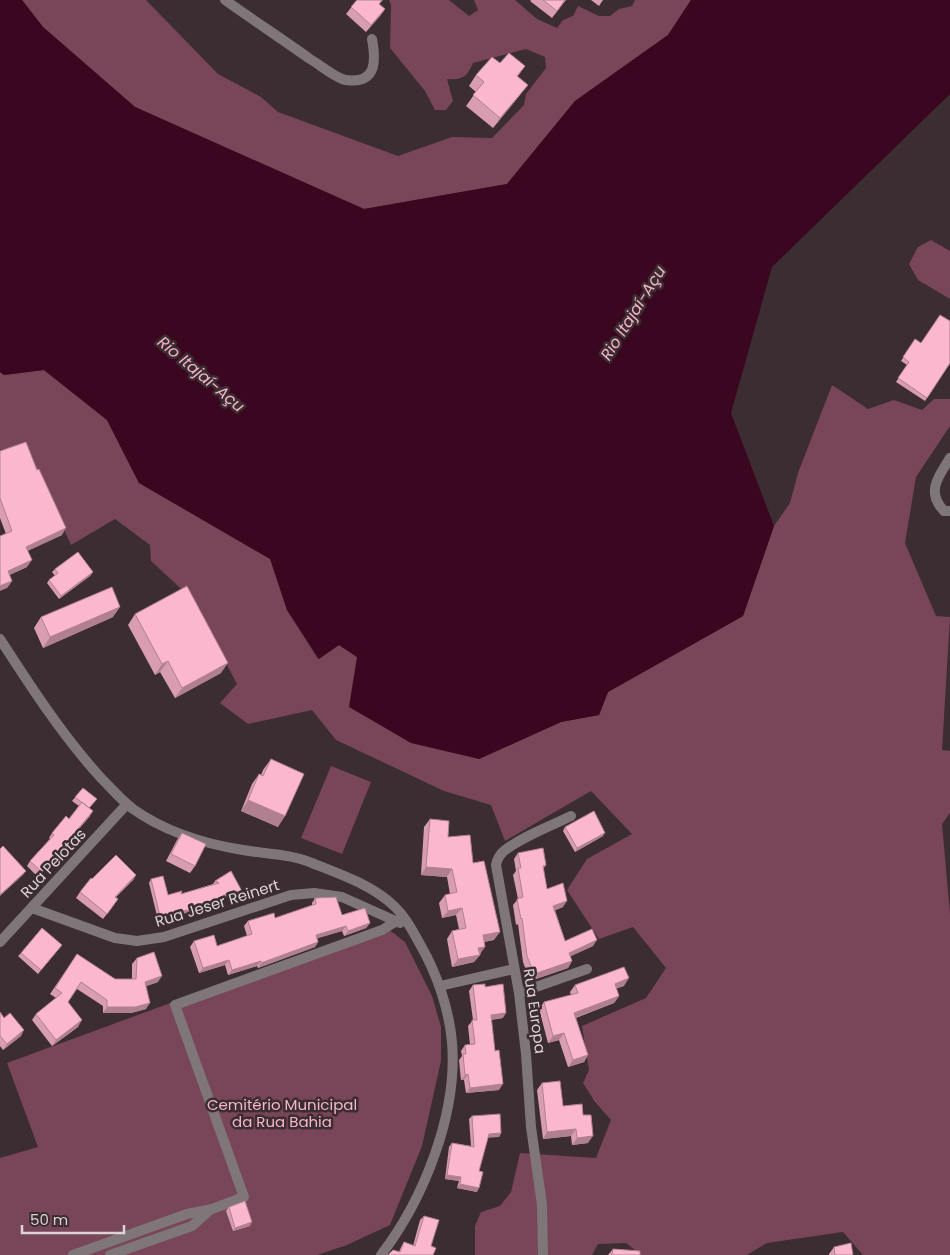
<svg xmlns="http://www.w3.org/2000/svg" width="950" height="1255" viewBox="0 0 950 1255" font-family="Poppins,sans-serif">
	<rect width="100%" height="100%" fill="#3b2d31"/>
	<path fill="#794558" d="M22,0h124l72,74 43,23 17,15 120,44 54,-19 40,1 32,-33 2,-11 20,-26 -1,-11 -19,-8 -53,14c-6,14 -10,17 -26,16l6,22 -7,9h-11l-10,-19 -35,-43 1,-43 -2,-5h60l20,16 9,-6 -4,-10h41l22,19 20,9 6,-8 10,-4 5,-10 21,10h11l9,-7 13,-3 3,-6h56l-23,35 -93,66 -68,83 -143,25 -229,-102 -92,-80z
		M931,240l19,11v48l-32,-19 -9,-16 9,-17z
		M44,370l63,50 32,63 132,76 16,51 31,49 21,-14 18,12 122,102 82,-37 38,-7 9,-23 135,-76 31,-90 16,-23 8,-30 34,-88 36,24 26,-9 28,10 12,-11h16v27l-34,51 -11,66 31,73 14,1 -8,133 8,1v62l-8,11 8,90v341h-87l-20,-23 -76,11 -20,12h-106l-15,-12 -28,1 -6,11h-117v-29l6,-14 19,-6 11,-14 9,-39 76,5 15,-38 -16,-18 -12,-19 6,-13 -7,-44 64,-28 20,-30 -33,-41 -34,12 -32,-49 20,-31 45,-25 -41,-43 -86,50 -14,-36 -47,-14 -108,-51 -24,-30 -64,14 -28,-21 17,-19 -46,-86 -40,-37 -1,-16 -35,-26 -44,26 -46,-101 -25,6v-78l4,3z
		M331,766l40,16 -29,72 -41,-16z
		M383,925l22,17 27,54 9,31v34l-19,85 -32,79 -43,20 -30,10h-317v-97l38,-11 -31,-84z"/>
	<path fill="#3b0720" d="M0,0h22l21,27 92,80 229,102 143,-25 68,-83 93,-66 23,-35h259v94l-178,173 -41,146 43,113 -31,90 -135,76 -9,23 -38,7 -82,37 -68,-16 -62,-36 8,-50 -18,-12 -20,14 -32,-49 -17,-51 -131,-76 -32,-63 -63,-50 -40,5 -4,-3z"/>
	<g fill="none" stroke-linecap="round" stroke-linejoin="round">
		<path stroke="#7e7678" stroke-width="10" d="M225,0c28,20 57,39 85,59 9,5 27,20 36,21 31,4 30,-19 26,-41
			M950,458c-12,19 -24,34 -6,53h6
			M0,639c31,48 62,96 101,139 10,10 20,22 32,31 31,22 72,35 110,41 23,4 48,4 69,13 28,11 60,22 82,43 12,11 19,26 27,40 16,28 28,63 31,96 6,71 -28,157 -71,213
			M32,908l83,30 22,3 27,-4 127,-42 23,-2 28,4 58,26
			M0,942l127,-138
			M440,986l74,-17
			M519,993l68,-24
			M73,1255l114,-41 25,-5 32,-12 -69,-192 207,-75 13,-8
			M110,1255l82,-29 19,-17
			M543,1255l-1,-50 -11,-78 -5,-73 -7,-61 -23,-128c1,-5 3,-10 8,-14 19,-15 45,-24 67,-35"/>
	</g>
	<path fill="#d89db1" d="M357,0h26l-4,4 6,5 -5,7 -14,16 -20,-18z
		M531,0h35l-14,18 -22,-17z
		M591,0h12l-4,6z
		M500,63l25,3 -7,10 2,19 -27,33 -27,-22 10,-14 -7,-6 7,-11z
		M915,339l35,24 -25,38 -29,-19 11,-17 -6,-4z
		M0,451l62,84 -35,16v16l-18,8 3,6 -5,7 -1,-54 -6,-16z
		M55,569l38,3 -3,4 -31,23 -12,-16 2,-3 6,-4 -3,-4z
		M135,614l86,59 -46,25 -15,-26 -5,3 -27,-50z
		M41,617h72l-70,31 -9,-20z
		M271,759l7,68 -37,-16 11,-27 7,-10 2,1 2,-5z
		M83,788l7,20v8l-52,61 -11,-11 3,-5 20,-22 -1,-1 3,-5 17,-14 10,-13 -7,-5z
		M430,819l43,44 21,77 -10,2 -4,13 -6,7 -22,5 -5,-28 5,-8 7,-2 -3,-14 -14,3 -3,-15 6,-8 5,-1 -3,-17 -26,-2 3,-48z
		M565,827l38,9 -28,16 -12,-21z
		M182,833l13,33 -5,7 -24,-12 11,-21z
		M518,853l28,12 -3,4 4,20 16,18 -8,3 10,31 28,5 -23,10 2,5 -4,7 -38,13 -7,-19 -5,-38 -2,1 -3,-20 5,-6 -5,-24 3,-4 -2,-12z
		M136,875l-3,5 -18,18 -1,7 -11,14 -27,-21 4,-6z
		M151,879l17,16 13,-1 32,-10 2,-3 29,14 -2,4 -10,-6 -12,7v2l-2,4 -12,3v1l-2,4 -12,3 -2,-5 -32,8 -9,-37z
		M315,898l27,17 28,8 -4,5 -22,8 -2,-5 -25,7 1,4 -3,5 -57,21 -1,-2 -29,9 -3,-10 -26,8 -9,-26 4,-6 23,5 30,-10 -3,-10 4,-5 27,-3 37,-13v-2z
		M62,945l-24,29 -20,-18 3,-3z
		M77,954l38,25h17v-15l5,-6 21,24 -12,4v23l-15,4h-28v-7l-26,-17 -9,13 10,25 -26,19 -20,-26 4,-6 20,-16 -6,-4z
		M473,985l12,2 18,31 -12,2 8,70 -33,3 -2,-13h-3l-2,-20 3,-4 -1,-5 4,-6h5l-2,-19 5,-6 -4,-29z
		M575,985l49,1 -8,2 3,8 -5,7 -38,15 12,37 -4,7 -16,5 -9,-27 -11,3 -9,-34 5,-7 27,-7 -1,-3z
		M0,1012l4,6 17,18 -18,14 -3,-4z
		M542,1083l21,23 20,9 5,28 -16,2 -1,-9 -28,3 -6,-49z
		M472,1116l29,17 -2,4h-11l-9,34 -2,21 -20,-4 2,-7 -14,-2 4,-32 3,-4 19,3 -2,-27z
		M229,1207l21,19 -17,5 -7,-20z
		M424,1216l9,39 -34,-3 2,-5 3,-5 9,4 7,-26z
		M834,1247l19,8h-24v-1z
		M613,1249l27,6h-32z"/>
	<path fill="#b08090" d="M385,9l-5,7 -14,16 5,-7z
		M528,85l-8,10 -27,33 7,-10z
		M66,528l-4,7 -41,19 5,-7z
		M32,560l-5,7 -24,11 5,-7z
		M93,572l-3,4 -31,23 2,-3z
		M12,581l-5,7 -7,3v-5z
		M120,607l-7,10 -70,31 7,-11z
		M168,661l-8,11 -5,3 7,-11z
		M228,663l-7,10 -46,25 7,-10z
		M248,800l37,16 -7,11 -37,-16z
		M93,811l-3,5 -52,61 4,-5z
		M605,833l-2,3 -28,16 2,-4z
		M426,867l26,2 -5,8 -26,-2z
		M26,871l-3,4 -23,21v-1z
		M136,875l-3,5 -22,22 4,-5z
		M234,890l-2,3 -15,9 2,-4z
		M567,901l-4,6 -14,6 4,-7z
		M220,902l-2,4 -16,4 3,-3z
		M462,908l-6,7 -14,3 6,-7z
		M193,909l-3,3 -32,8 2,-4z
		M206,910l-2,4 -12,3 2,-3z
		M370,923l-4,5 -22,8 4,-5z
		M346,926l-4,5 -30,9 4,-5z
		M500,932l-6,8 -17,3 6,-8z
		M597,940l-4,6 -28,13 4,-6z
		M318,942l-3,5 -57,21 3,-5z
		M485,947l-5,7 -2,-6z
		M480,955l-6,7 -22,5 6,-8z
		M229,960l-4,5 -26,8 4,-5z
		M261,961l-4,5 -29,9 4,-5z
		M572,961l-4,7 -38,13 4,-7z
		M162,976l-4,6 -17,6 4,-6z
		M629,978l-5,8 -14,5 5,-7z
		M619,996l-5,7 -45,17 5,-7z
		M150,1003l-4,6 -15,4h-28l4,-6z
		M506,1013l-3,5 -16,2 4,-5z
		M82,1020l-4,7 -26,19 4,-6z
		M24,1030l-3,6 -18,14 4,-6z
		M564,1033l-5,7 -11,3 5,-7z
		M588,1055l-4,7 -16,5 5,-7z
		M468,1074l-4,6h-3l4,-5z
		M503,1084l-4,6 -33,3 4,-5z
		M576,1129l-5,7 -28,3 4,-7z
		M501,1133l-2,4 -13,1 3,-4z
		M593,1136l-5,7 -16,2 5,-7z
		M447,1175l14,2 -2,4 -14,-2z
		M460,1184l19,4 -2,4 -20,-4z
		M252,1222l-2,4 -17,5 2,-3z"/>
	<path fill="#fbb7ce" stroke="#b08090" d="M357,0h25l-3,4 6,5 -14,16 -20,-18z
		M543,0h22l-8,11z
		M509,53l16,13 -8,10 11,9 -28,33 -27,-23 11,-13 -8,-7 16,-18 8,6z
		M940,315l10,6v42l-23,35 -29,-20 11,-16 -6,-5 12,-18 6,4z
		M26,442l11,28 2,-1 27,59 -40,19 6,13 -24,11 4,10 -12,5v-50l12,-5 -12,-33v-47z
		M78,552l15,20 -32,24 -12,-16 9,-7 -3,-4z
		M187,586l41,77 -46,25 -14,-27 -6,3 -27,-50z
		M112,587l8,20 -70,30 -9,-20z
		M271,759l33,15 -19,42 -37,-16 11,-26 4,2z
		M83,788l14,11 -8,9 -14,-11z
		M82,802l11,9 -51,61 -12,-11 24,-26 -2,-2 14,-17 3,3z
		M594,811l11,22 -28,15 -12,-21z
		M430,819l19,2 -1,16 22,-2 3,28 11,-2 16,71 -17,3 2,12 -7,1 2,7 -22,4 -6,-28 14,-3 -4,-20 -14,3 -3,-16 12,-3 -5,-23 -26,-2z
		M182,833l24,11 -11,22 -24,-12z
		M3,846l23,25 -26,24v-46z
		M543,848l3,17 -3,1 4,23 16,-6 4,18 -14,5 12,35 27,-12 5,11 -28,13 3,8 -38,13 -7,-18 -5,-38 -1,1 -4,-20 6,-2 -5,-29h3l-3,-15z
		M116,855l20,20 -21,22 3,2 -11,15 -27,-22 11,-14 1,1z
		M231,871l13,24 -10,-5 -15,8 1,4 -15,5 1,3 -12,4 -1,-5 -33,7 -9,-37 12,-3 5,19 14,-4 -1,3 38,-11 -4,-2z
		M336,897l6,18 23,-7 5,15 -22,8 -2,-5 -30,9 2,7 -57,21v-2l-29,9 -3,-10 -26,8 -9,-27 20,-6 3,11 35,-12 -4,-13 26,-8 1,5 41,-14 -1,-6z
		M42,928l20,17 -21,25 -20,-17z
		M154,952l8,24 -17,6 5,21 -15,4h-28v-7l-26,-18 -13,20 14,18 -26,20 -20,-26 26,-21 -7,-5 22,-34 38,25h21l1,-21z
		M624,967l5,11 -14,6 4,12 -45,17 14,42 -15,5 -9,-27 -11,3 -9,-34 34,-9 -3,-8z
		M485,984v3l18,-3 3,29 -15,2 4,36 4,-1 4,34 -33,4 -2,-14 -3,1 -2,-21h3l-1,-9 10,-1 -3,-24h5l-4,-35z
		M0,1012l4,6 6,-5 14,17 -17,14 -7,-8z
		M560,1081l3,25 19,-2 1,11h8l2,21 -16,2 -1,-9 -29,3 -5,-49z
		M500,1114l1,19 -12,1 -10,37 4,1 -4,16 -19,-4 1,-7 -14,-2 5,-32 22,4 -2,-31z
		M245,1201l7,21 -17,6 -6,-21z
		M424,1216l15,4 -8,26 5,2 -3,7h-45l5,-5 7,2 4,-10 11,4z
		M851,1243l2,12h-18l-1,-8z
		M613,1249l27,2v4h-28z"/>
	<g text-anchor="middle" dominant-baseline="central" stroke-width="5" stroke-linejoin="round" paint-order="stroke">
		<g font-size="15" fill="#dcd3d6" stroke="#3b2d31">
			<text transform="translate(53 863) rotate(-47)">Rua Pelotas</text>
			<text transform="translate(217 903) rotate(-17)">Rua Jeser Reinert</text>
			<text transform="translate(535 1011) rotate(82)">Rua Europa</text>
		</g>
		<g font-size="15" fill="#f7b5cb" stroke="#3b2d31">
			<text x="282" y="1104">Cemitério Municipal<tspan x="282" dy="17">da Rua Bahia</tspan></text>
		</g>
		<g font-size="16" font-style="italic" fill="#f3b2c8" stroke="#3b2d31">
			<text transform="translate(633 313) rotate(-58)">Rio Itajaí-Açu</text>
			<text transform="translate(201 374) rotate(40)">Rio Itajaí-Açu</text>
		</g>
	</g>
	<path d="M22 1225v8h102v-8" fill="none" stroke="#dcd3d6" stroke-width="2.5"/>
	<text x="30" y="1225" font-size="15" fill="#dcd3d6" stroke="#3b2d31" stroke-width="4" paint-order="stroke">50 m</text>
</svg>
